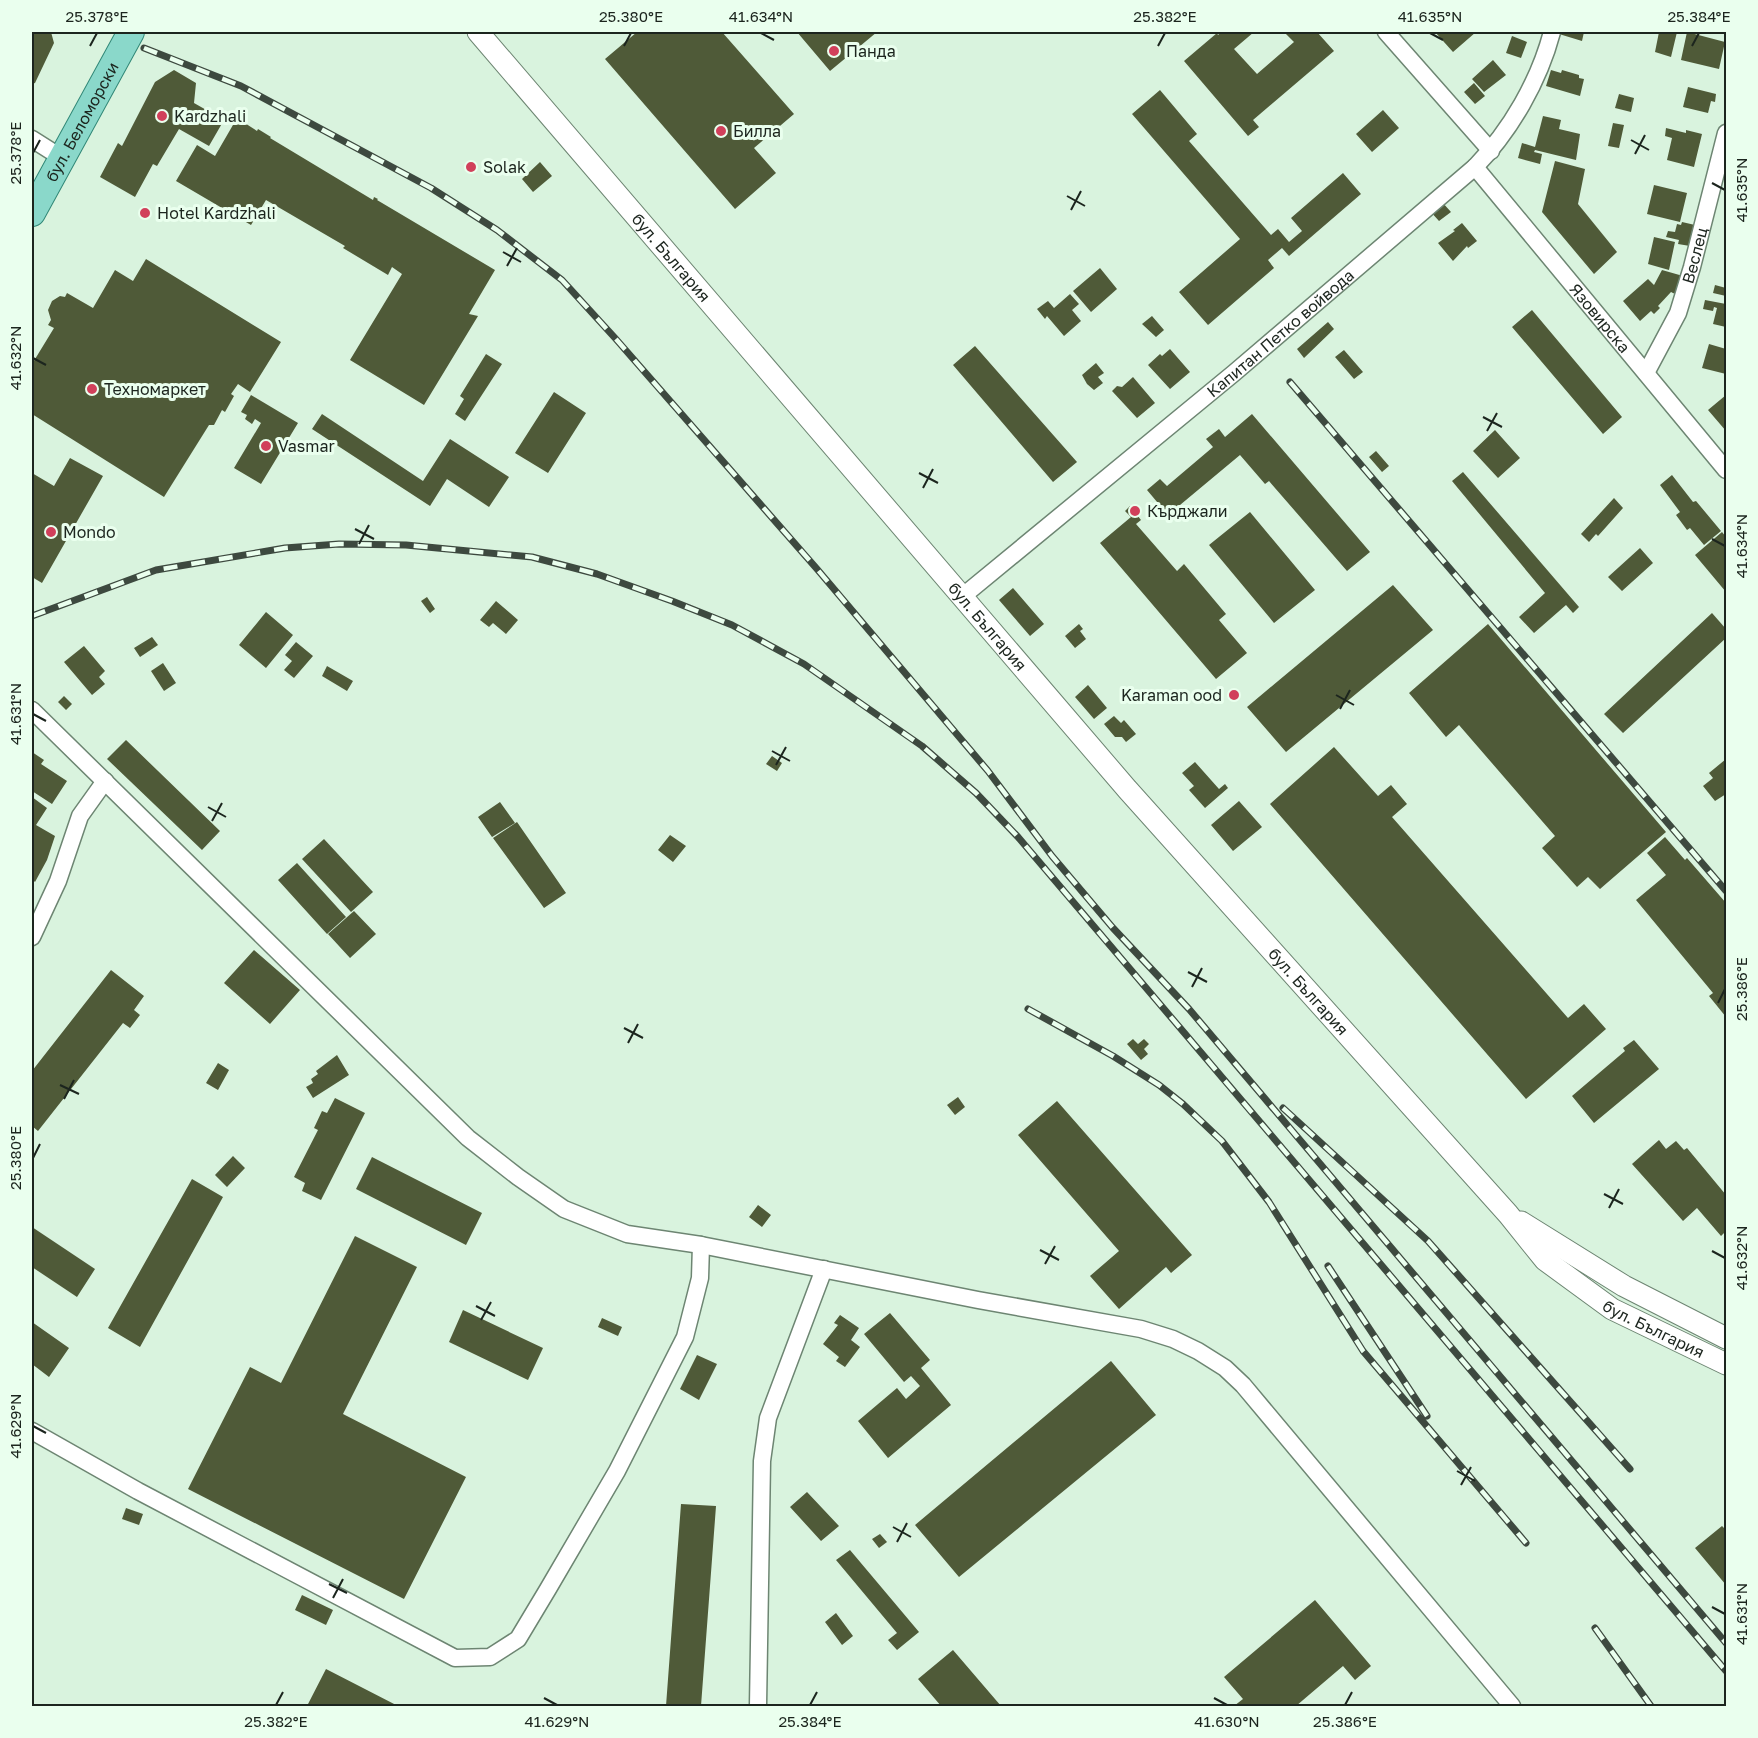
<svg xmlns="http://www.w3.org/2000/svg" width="1758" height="1738" viewBox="0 0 1758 1738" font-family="'Golos Text',sans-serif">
	<rect width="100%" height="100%" fill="#d9f3de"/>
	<path fill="#4f5a38" d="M32,32h19l3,11 -19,40 -3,1z
		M637,32h85l72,82 -40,34 22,25 -41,36 -130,-150z
		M797,32h80l-47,39z
		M1221,32h33l-20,17 23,25 37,-32 -10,-10h33l17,19 -81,69 6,7 -11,9 -64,-75 33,-28 1,2z
		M1435,32h41l-23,20z
		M1560,32h24l-2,9 -23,-7z
		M1659,32h18l-6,25 -16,-5z
		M1687,32l38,10 -6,27 -38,-9z
		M1512,36l15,6 -6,16 -15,-5z
		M1493,60l13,15 -22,17 -12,-13z
		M174,70l22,13 -2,20 30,17 -15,26 -30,-17 -22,37 -4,-2 -18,33 -35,-20 18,-34 4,3 33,-64z
		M1551,70l10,3 1,-3 17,5v3l5,1 -4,17 -34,-10z
		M1474,83l11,13 -10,8 -11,-12z
		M1688,87l28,7 -1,8 -4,-1 -3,12 -25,-6z
		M1160,90l37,44 -8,7 82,94 7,-6 11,13 13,-11 -11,-13 52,-45 18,21 -72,62 -7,-8 -14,12 6,8 -66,57 -29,-33 61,-53 -108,-125z
		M1619,94l15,4 -3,14 -16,-4z
		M1383,110l16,18 -27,24 -16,-18z
		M1543,116l18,4 -2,9 21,5 -4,26 -41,-10 -1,2 8,2 -2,10 -22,-6 4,-15 13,4z
		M237,118l20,13 1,-2 13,8 -1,1 103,62 1,-3 4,2 -1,1 118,70 -26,44 9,2 -54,89 -74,-45 52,-86 -10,-7 -4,8 -45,-27 2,-2 -79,-46 -15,25 -75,-44 21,-36 18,11z
		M1613,123l11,2 -5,23 -11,-2z
		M1666,128l20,5v-3l16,4 -8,33 -27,-7 5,-22 -7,-2z
		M1555,161l30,8 -7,35 39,48 -23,22 -52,-62z
		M540,162l12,14 -19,16 -11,-13z
		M1654,185l33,8 -7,29 -33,-8z
		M1442,202l9,10 -12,9 -9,-10z
		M1682,222l13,3 -5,21 -12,-2 1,-4 -13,-3 2,-6 7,1 2,-8 4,1z
		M1462,223l15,18 -9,7 -1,-2 -14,15 -15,-18 17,-12 -2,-1z
		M1654,237l21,5 -6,28 -21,-6z
		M146,259l135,83 -31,50 -12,-8 -7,10 3,2 -9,16 -3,-2 -8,15h-5l-45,72 -132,-83v-50l22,-36 -6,-3 3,-5 -3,-10 4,-9 8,-5 5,1 2,-4 26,15 22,-38 18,11z
		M1100,268l17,21 -26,23 -18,-21z
		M1662,270l21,6 -6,19 -6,-3 -13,14 2,2 -6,6 -3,-3 -11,10 -17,-20 25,-22 6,6z
		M1715,285l11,3v8l-13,-3z
		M1070,294l9,10 -7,6 9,11 -17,15 -17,-20 -2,3 -8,-10 11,-8 6,7z
		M1705,300l21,4v23l-13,-3 4,-16 -3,-1 -1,4 -10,-2z
		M1532,310l90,107 -19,17 -91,-107z
		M1152,316l12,14 -8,7 -14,-13z
		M1328,322l6,7 -30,29 -7,-9z
		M1709,344l17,5v25l-24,-6z
		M975,346l102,116 -24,20 -100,-117z
		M1170,349l20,23 -20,17 -22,-24 12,-11 2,2z
		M1344,350l19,22 -9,7 -19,-22z
		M486,354l16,10 -37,57 -10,-7 9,-15 -4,-3z
		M1096,363l8,10 -6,4 5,6 -9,7 -7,-6 -5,-9z
		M1133,377l22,26 -18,15 -25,-27 5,-5 5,1z
		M554,392l32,21 -38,60 -33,-20z
		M251,395l47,28 -37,61 -27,-16 27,-45 -6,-4 -3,5 -7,-5 2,-4 -6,-3z
		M1726,395v36l-18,-21z
		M322,414l101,67 27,-42 59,38 -20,30 -42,-28 -17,27 -118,-77z
		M1252,414l118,138 -23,19 -78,-90 -4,3 -25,-29 -72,60 -21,-25 13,-11 7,7 46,-39 -7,-8 13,-10 6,8z
		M1495,430l25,28 -22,20 -25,-27z
		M1376,451l13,15 -7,6 -13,-15z
		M70,458l33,18 -61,107 -10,-6v-104l22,13z
		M1463,472l116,135 -6,6 -7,-8 -32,28 -15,-16 26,-24 -93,-112z
		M1672,475l21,27 3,-1 25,30 -17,14 -14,-17 -3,2 -11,-15 4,-3 -20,-27z
		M1614,498l9,10 -25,28 -2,-2 -7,8 -8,-8z
		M1130,506l11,14 -5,4 41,47 7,-7 42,50 -7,6 28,33 -31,26 -116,-136 31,-26 -6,-6z
		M1250,512l65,78 -41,33 -65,-78z
		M1722,532l4,5v55l-31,-37z
		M1640,548l13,15 -31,28 -14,-14z
		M1393,585l40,45 -147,122 -39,-45z
		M1013,588l31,36 -14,12 -31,-36z
		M427,597l8,12 -5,4 -9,-12z
		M496,601l22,19 -12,14 -13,-11 -4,4 -9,-7z
		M266,612l27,23 -27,33 -27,-23z
		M1712,613l14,16v9l-103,95 -19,-19z
		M1079,624l4,5 -3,2 6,8 -11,9 -10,-12z
		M1488,624l178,208 -66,57 -12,-12 -11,10 -35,-39 13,-12 -96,-111 -13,12 -37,-44z
		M152,637l6,8 -18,12 -6,-9z
		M296,642l17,14 -19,22 -10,-8 8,-9 -7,-6z
		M84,646l21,25 -6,6 6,7 -13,11 -28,-33z
		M163,663l13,20 -12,8 -13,-20z
		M327,666l26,15 -6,10 -25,-15z
		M1088,685l19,23 -13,11 -19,-22z
		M64,696l8,8 -6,6 -8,-8z
		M1114,716l7,7 3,-3 12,14 -10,8 -4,-5h-7l-11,-13z
		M126,740l94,91 -18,19 -95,-91z
		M1334,747l44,49 13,-11 16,19 -15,13 176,201 16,-14 22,25 -80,70 -256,-295z
		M32,752l12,8 -3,4 26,17 -15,23 -20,-13z
		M772,756l10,7 -5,8 -11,-7z
		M1726,759v35l-11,7 -12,-15 10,-8 -4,-5z
		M1195,762l24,27 6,-5 3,4 -23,20 -16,-18 5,-4 -12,-13z
		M32,797l15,11 -11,17 19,11 -8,24 -12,22 -3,-3z
		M1239,801l23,26 -29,24 -22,-26z
		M500,802l15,21 -23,14 -14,-20z
		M517,822l49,71 -22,15 -51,-70z
		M670,835l16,11 -13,16 -15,-12z
		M1665,837l20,23 2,-2 39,45v114l-17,-21 4,-3 -77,-93 30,-25 -19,-22z
		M324,839l49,53 -22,20 -49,-53z
		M297,863l49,54 -19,17 -49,-54z
		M354,911l22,23 -26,24 -22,-24z
		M254,950l46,40 -30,34 -46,-41z
		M111,970l33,26 -10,14 6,5 -10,13 -7,-5 -85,108 -6,-5v-55z
		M1133,1039l5,5 6,-5 5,5 -5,5 4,5 -7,6 -14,-16z
		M1634,1040l25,29 -65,54 -22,-27 53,-45 -2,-3z
		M337,1055l12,20 -36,23 -7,-11 7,-4 -2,-4 7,-5 -2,-3z
		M218,1063l11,7 -11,20 -12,-7z
		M958,1097l7,10 -10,8 -8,-10z
		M335,1098l30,15 -44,87 -19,-9 3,-8 -11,-6 24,-47 -4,-2 8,-17 5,2z
		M1057,1101l135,154 -21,18 -5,-6 -47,42 -29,-33 29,-25 -101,-116z
		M1659,1140l7,9 10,-8 8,9 3,-2 39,47v36l-5,5 -24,-28 -14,13 -51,-57z
		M233,1156l12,12 -18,19 -12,-12z
		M372,1157l110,56 -16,32 -110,-56z
		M192,1179l31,18 -83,150 -32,-19z
		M758,1205l13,10 -9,12 -13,-10z
		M32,1227l63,42 -18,28 -45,-30z
		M355,1236l62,31 -74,147 123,63 -62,122 -216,-110 62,-122 31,16z
		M463,1310l80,38 -15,32 -79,-38z
		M890,1313l40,47 -9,8 30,37 -63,53 -30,-37 39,-33 9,11 14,-13 -9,-10 -7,6 -40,-48z
		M840,1315l19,13 -8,12 9,7 -15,20 -9,-6 3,-4 -16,-13 15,-19 -4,-2z
		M602,1318l20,9 -4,9 -20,-9z
		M32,1322l37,26 -20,29 -17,-13z
		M697,1355l20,9 -18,36 -19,-11z
		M1111,1361l45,54 -197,162 -44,-52z
		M807,1492l32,34 -18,15 -31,-34z
		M681,1504l35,2 -15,200h-35z
		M126,1508l17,6 -4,11 -17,-6z
		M1722,1526l4,4v55l-31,-37z
		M880,1534l7,8 -8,6 -7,-9z
		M850,1550l69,82 -22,18 -9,-10 9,-7 -61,-73z
		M302,1595l31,15 -7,15 -31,-15z
		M1315,1600l56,66 -16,14 -12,-14 -47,40h-62l9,-7 -19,-22z
		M836,1613l17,23 -11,9 -17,-23z
		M953,1650l48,56h-60l-23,-27z
		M326,1669l72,37h-91z"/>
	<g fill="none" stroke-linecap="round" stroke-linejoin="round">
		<defs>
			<g id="minor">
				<path d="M1386,32l105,119"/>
				<path d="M32,139l30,19"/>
				<path id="s1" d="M1475,167l251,303"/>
				<path id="s2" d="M1646,373l32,-60 14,-46 34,-134"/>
				<path id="s3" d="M963,596l271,-223 241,-206c36,-37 64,-86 77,-135"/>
				<path d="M32,710l436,428 50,39 46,32 63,25 74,11 277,55 163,29 32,10 25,12 27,17 18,17 269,321"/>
				<path d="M32,937l26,-56 22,-65 25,-35"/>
				<path d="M32,1431l106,60 317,167 35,-1 28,-18 30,-50 69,-118 68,-134 15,-59 1,-33"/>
				<path d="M758,1706l4,-245 6,-43 56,-149"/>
			</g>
			<g id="tertiary">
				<path id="s4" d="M478,32l649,757 381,425 37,46 67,49 114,55"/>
				<path d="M1521,1222l103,64 102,52"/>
			</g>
			<g id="primary">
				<path id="s5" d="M32,213l99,-181"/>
			</g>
		</defs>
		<use href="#minor" stroke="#6d8572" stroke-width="19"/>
		<use href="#tertiary" stroke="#6d8572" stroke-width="23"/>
		<use href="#primary" stroke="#318877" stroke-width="28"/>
		<use href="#minor" stroke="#fff" stroke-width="16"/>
		<use href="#tertiary" stroke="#fff" stroke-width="21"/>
		<use href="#primary" stroke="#8ad8ca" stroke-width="26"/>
		<defs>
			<path id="rail" d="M144,48l97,38 190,102 66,42 65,50 53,58 202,231 171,202 64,85 61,72 76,81 537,634
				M1290,382l436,509
				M32,616l124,-46 129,-22 54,-4 67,1 126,12 65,17 75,27 60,24 72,39 118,82 54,47 42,44 708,834
				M1028,1009l85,47 46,29 24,19 39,37 47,61 94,149 163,192
				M1283,1108l145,133 202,228
				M1328,1266l99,150
				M1595,1628l56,78"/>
		</defs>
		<use href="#rail" stroke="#3d493f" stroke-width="7"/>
		<use href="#rail" stroke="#eaffee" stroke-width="4.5" stroke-dasharray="14" stroke-linecap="butt"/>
	</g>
	<path fill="none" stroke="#1c251e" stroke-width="2" d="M761,33l13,7M1430,33l13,7M90,46l7,-13M624,46l7,-13M1158,46l7,-13M1692,46l7,-13M1631,140l18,10M33,153l7,-13M1635,154l10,-19M1712,183l13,7M1067,196l18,10M1071,210l10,-19M503,252l18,10M507,266l10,-18M33,358l13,7M1483,417l19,10M1487,431l10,-18M919,473l19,10M923,488l10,-19M355,529l19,10M1712,539l13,7M359,544l10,-19M1336,695l18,10M1340,709l10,-19M33,714l13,7M772,751l18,10M776,765l10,-18M208,807l18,10M212,821l10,-18M1188,972l19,10M1192,987l10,-19M1718,1003l7,-14M624,1028l19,10M628,1043l10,-19M60,1085l19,9M64,1099l10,-19M33,1158l7,-14M1604,1194l19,10M1609,1208l10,-19M1040,1250l19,10M1712,1251l13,7M1045,1264l10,-18M476,1306l19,10M481,1320l10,-18M33,1426l13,7M1457,1471l18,10M1461,1485l10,-18M893,1527l18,10M897,1542l10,-19M329,1584l18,9M333,1598l10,-19M1712,1607l13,7M544,1698l13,7M1214,1698l13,7M276,1705l7,-13M810,1705l7,-13M1345,1705l7,-13"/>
	<g fill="#d1405b" stroke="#eaffee" stroke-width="2">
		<circle cx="834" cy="51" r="6"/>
		<circle cx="162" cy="116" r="6"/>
		<circle cx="721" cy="131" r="6"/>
		<circle cx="471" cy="167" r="6"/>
		<circle cx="145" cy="213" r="6"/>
		<circle cx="92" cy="389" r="6"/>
		<circle cx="266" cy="446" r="6"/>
		<circle cx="1135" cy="511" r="6"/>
		<circle cx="51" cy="532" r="6"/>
		<circle cx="1234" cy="695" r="6"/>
	</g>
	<g text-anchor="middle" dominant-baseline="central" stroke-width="6" stroke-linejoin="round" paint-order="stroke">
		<g font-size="16" fill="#1c251e" stroke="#eaffee" text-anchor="start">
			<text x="846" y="51">Панда</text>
			<text x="174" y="116">Kardzhali</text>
			<text x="733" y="131">Билла</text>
			<text x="483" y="167">Solak</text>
			<text x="157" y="213">Hotel Kardzhali</text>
			<text x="104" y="389">Техномаркет</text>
			<text x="278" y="446">Vasmar</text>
			<text x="1147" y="511">Кърджали</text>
			<text x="63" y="532">Mondo</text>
			<text x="1222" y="695" text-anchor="end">Karaman ood</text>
		</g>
		<g font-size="16" fill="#1c251e" stroke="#eaffee">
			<text stroke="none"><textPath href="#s5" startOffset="104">бул. Беломорски</textPath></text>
			<text stroke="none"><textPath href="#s2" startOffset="128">Веслец</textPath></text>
			<text stroke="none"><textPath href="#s4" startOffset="297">бул. България</textPath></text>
			<text stroke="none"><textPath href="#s1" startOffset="196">Язовирска</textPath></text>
			<text stroke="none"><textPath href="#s3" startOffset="412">Капитан Петко войвода</textPath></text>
			<text stroke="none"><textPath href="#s4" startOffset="783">бул. България</textPath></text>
			<text stroke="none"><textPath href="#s4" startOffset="1269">бул. България</textPath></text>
			<text stroke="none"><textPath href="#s4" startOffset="1756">бул. България</textPath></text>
		</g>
	</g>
	<rect width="1758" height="1738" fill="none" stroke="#eaffee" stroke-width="66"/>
	<rect x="33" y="33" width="1692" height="1672" fill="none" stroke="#1c251e" stroke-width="2"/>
	<g font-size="15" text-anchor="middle" fill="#1c251e">
		<text x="97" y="22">25.378°E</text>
		<text x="631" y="22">25.380°E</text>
		<text x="761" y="22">41.634°N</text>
		<text x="1165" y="22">25.382°E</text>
		<text x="1430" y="22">41.635°N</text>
		<text x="1699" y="22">25.384°E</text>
		<text transform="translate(16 153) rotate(-90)" y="5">25.378°E</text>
		<text transform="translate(1742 190) rotate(-90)" y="5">41.635°N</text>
		<text transform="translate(16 358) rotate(-90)" y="5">41.632°N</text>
		<text transform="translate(1742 546) rotate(-90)" y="5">41.634°N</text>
		<text transform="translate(16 714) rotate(-90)" y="5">41.631°N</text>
		<text transform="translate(1742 989) rotate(-90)" y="5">25.386°E</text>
		<text transform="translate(16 1158) rotate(-90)" y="5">25.380°E</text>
		<text transform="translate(1742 1258) rotate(-90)" y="5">41.632°N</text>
		<text transform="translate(16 1426) rotate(-90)" y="5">41.629°N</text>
		<text transform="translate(1742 1614) rotate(-90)" y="5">41.631°N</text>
		<text x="276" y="1727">25.382°E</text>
		<text x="557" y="1727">41.629°N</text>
		<text x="810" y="1727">25.384°E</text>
		<text x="1227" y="1727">41.630°N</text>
		<text x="1345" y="1727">25.386°E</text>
	</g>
</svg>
